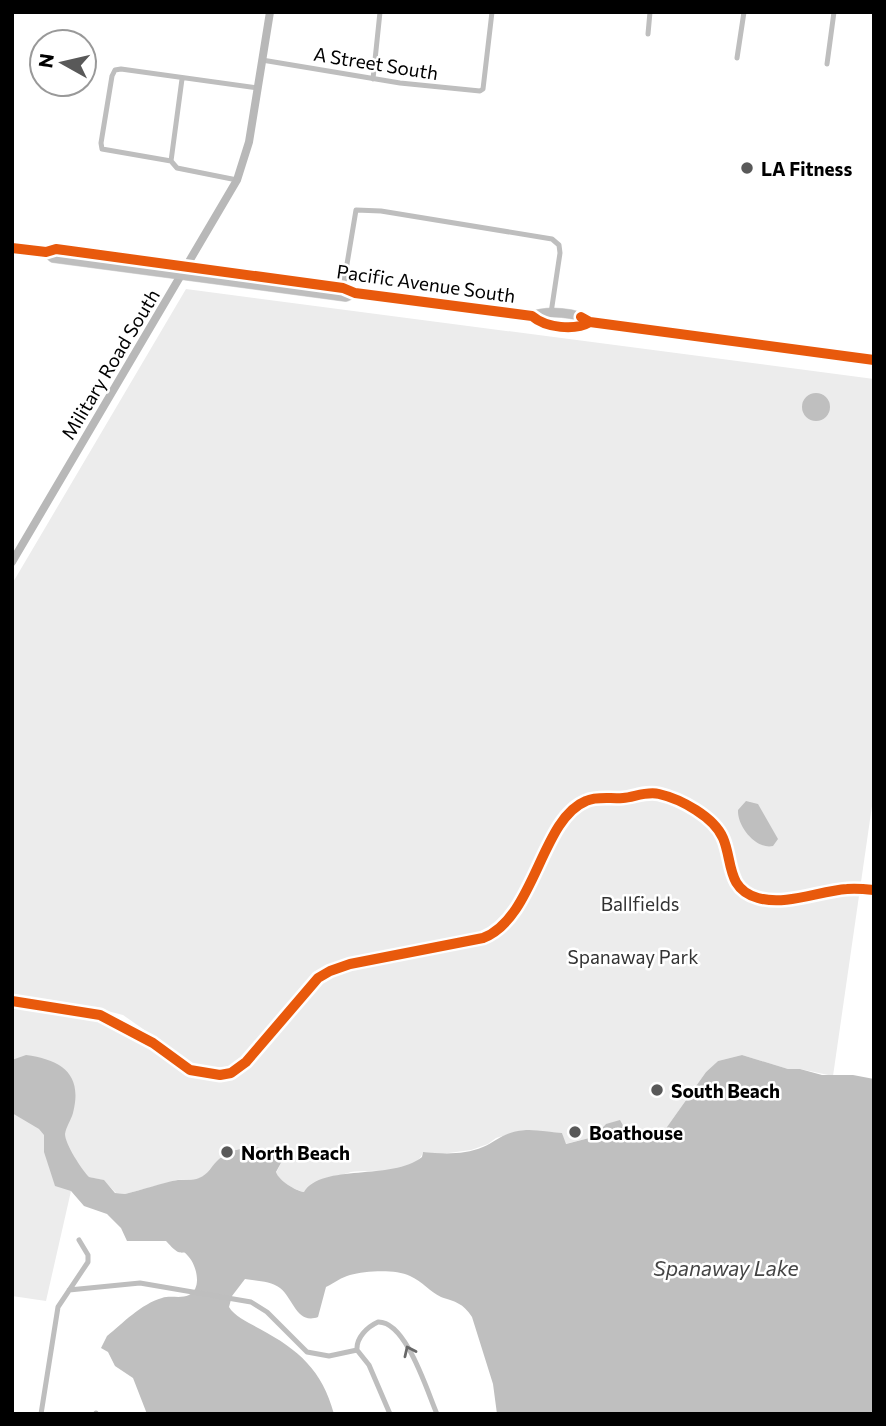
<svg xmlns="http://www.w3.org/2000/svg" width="886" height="1426" viewBox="0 0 886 1426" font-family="Commissioner,sans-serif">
	<rect width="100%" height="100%" fill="#fff"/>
	<path fill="#ececec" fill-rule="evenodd" d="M186,289l688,90v413l-41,284 -33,-7h-12l-46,-14 -24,6 -12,11 -44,62 -30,8 -26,-18 -13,13 -28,7 -3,-11 -40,-3 -26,8 -8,6 -17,6 -30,4 -18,-2c-7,24 -54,17 -72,20 -15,4 -32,14 -46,20 -9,-1 -26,-11 -29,-19l6,-12 -61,-4 -17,19 -8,4 -15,-1 -56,15 -9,-1 -13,-13 -14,-3 -18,14 -25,110 -34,-5v-712zM88,1006l35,9 30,21h-1z"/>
	<path fill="#bfbfbf" d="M802 407a14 14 0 1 1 28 0a14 14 0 1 1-28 0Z
		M746,801l12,3 20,35 -5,7c-17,4 -36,-20 -35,-36z
		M26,1055c36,5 57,19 47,58 -2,7 -7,14 -8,21 0,10 17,36 24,43l15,3 11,13 10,1c18,-4 35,-11 53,-14 7,-1 14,1 21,-2 9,-3 13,-13 20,-19 15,-13 52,-19 63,2l-6,11c3,9 20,19 28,20 18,-29 88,-11 118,-35l1,-5c20,2 41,3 60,-5 14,-6 18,-13 35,-16 13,-3 30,1 44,2l4,11 27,-7 13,-13 14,-4 12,22 30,-8 44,-62 12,-11 24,-6 46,14h12l22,6h31l21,4v335h-377l-4,-30 -21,-67c-9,-14 -16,-15 -31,-20 -11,-5 -19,-16 -31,-21 -15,-7 -44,-5 -60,-1 -8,2 -16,8 -24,12l-8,30c-21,8 -25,-19 -38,-29 -9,-7 -24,-7 -35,-9l-13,17 -3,11c6,10 21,16 31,22 39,21 62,41 74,85h-187l-14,-36 -18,-12 -7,-14 -7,-4 6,-12c16,-13 34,-32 55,-38 8,-3 19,1 27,-3 14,-7 7,-31 -1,-39 -5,-6 -3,-2 -10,-4 -4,-2 -9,-8 -12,-11h-39l-6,-13 -14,-14 -23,-8 -13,-15 -16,-5 -11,-34v-17l-5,-6 -27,-16v-53z"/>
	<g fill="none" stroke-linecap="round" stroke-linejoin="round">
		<defs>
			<path id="primary" d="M12,248l34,4 10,-3 287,39 12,5 177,23c14,12 43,15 58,6
				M46,252l7,6 293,39 9,-4
				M532,316c15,-6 45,-4 58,6l284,38"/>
		</defs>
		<use href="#primary" stroke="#dbdbdb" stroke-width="10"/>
		<path stroke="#bebebe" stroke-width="5" d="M648,34l2,-22
			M737,58l7,-46
			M262,60l138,23 80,8 3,-2 9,-77
			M827,64l7,-52
			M373,79l7,-67
			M171,161l11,-82
			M237,180l-60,-12 -6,-7 -69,-12 -1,-6 11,-67 3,-6 6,-1 137,19
			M343,288l13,-78 25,1 171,28 7,6 1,8 -9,60
			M12,1001l88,14 53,28 37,27 30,5 11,-2 15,-11 72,-84 12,-7 20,-7 133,-26c52,-20 58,-119 103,-137 11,-5 25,-2 37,-3 11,-1 24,-7 36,-4 22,5 55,23 64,44 10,23 3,51 35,60 28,8 61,-7 89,-9 9,-1 18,0 27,1
			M69,1290l71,-7 111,19 16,10 40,40 22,4 28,-6
			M357,1350c-1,-12 10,-23 21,-28 28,-1 49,69 59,92
			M357,1350l12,15 21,49
			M41,1414l17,-107 30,-45v-7l-9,-15
			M96,1414v-1"/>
		<path stroke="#b8b8b8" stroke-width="8" d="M12,562l225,-382 12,-38 21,-130"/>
		<use href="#primary" stroke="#bebebe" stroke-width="9"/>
		<defs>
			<path id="cycleway" d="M12,248l34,4 10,-3 287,39 12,5 177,23c14,12 43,15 58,6
				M581,317l9,5 284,38
				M12,1001l88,14 53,28 37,27 30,5 11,-2 15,-11 72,-84 12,-7 20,-7 133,-26c52,-20 58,-119 103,-137 11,-5 25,-2 37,-3 11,-1 24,-7 36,-4 22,5 55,23 64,44 10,23 3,51 35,60 28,8 61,-7 89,-9 9,-1 18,0 27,1"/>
		</defs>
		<use href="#cycleway" stroke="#fff" stroke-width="15"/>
		<use href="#cycleway" stroke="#e8590c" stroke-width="10"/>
	</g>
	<defs><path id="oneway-chevron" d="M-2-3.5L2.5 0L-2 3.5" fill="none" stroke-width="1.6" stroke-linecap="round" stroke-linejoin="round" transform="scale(1.75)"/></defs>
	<use stroke="#686868" href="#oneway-chevron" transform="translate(409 1351) rotate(-115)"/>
	<g fill="#595959" stroke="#fff" stroke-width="2.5">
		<circle cx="747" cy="168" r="7"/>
		<circle cx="657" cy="1090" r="7"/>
		<circle cx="575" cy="1132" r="7"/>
		<circle cx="227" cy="1152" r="7"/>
	</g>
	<g text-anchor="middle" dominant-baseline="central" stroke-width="5" stroke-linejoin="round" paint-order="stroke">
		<g font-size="19" fill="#000" stroke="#fff">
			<text transform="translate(376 63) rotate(9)">A Street South</text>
			<text transform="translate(426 283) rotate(8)">Pacific Avenue South</text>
			<text transform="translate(110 364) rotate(-59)">Military Road South</text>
		</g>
		<g font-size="19" font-weight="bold" fill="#000" stroke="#fff" text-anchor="start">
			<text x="761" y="168">LA Fitness</text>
			<text x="671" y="1090">South Beach</text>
			<text x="589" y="1132">Boathouse</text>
			<text x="241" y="1152">North Beach</text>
		</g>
		<g font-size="19" fill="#333" stroke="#fff">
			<text x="640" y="903">Ballfields</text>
			<text x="633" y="956">Spanaway Park</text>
		</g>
		<g font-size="21" font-style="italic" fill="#444" stroke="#fff">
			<text x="726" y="1267">Spanaway Lake</text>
		</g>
	</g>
	<rect width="886" height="1426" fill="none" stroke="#000000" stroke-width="28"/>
	<g transform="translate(63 63) rotate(278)"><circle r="33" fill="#ffffff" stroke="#999999" stroke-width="2"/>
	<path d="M0-5L12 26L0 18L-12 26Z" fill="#595959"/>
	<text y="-10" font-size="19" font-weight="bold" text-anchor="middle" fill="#000000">N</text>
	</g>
</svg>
